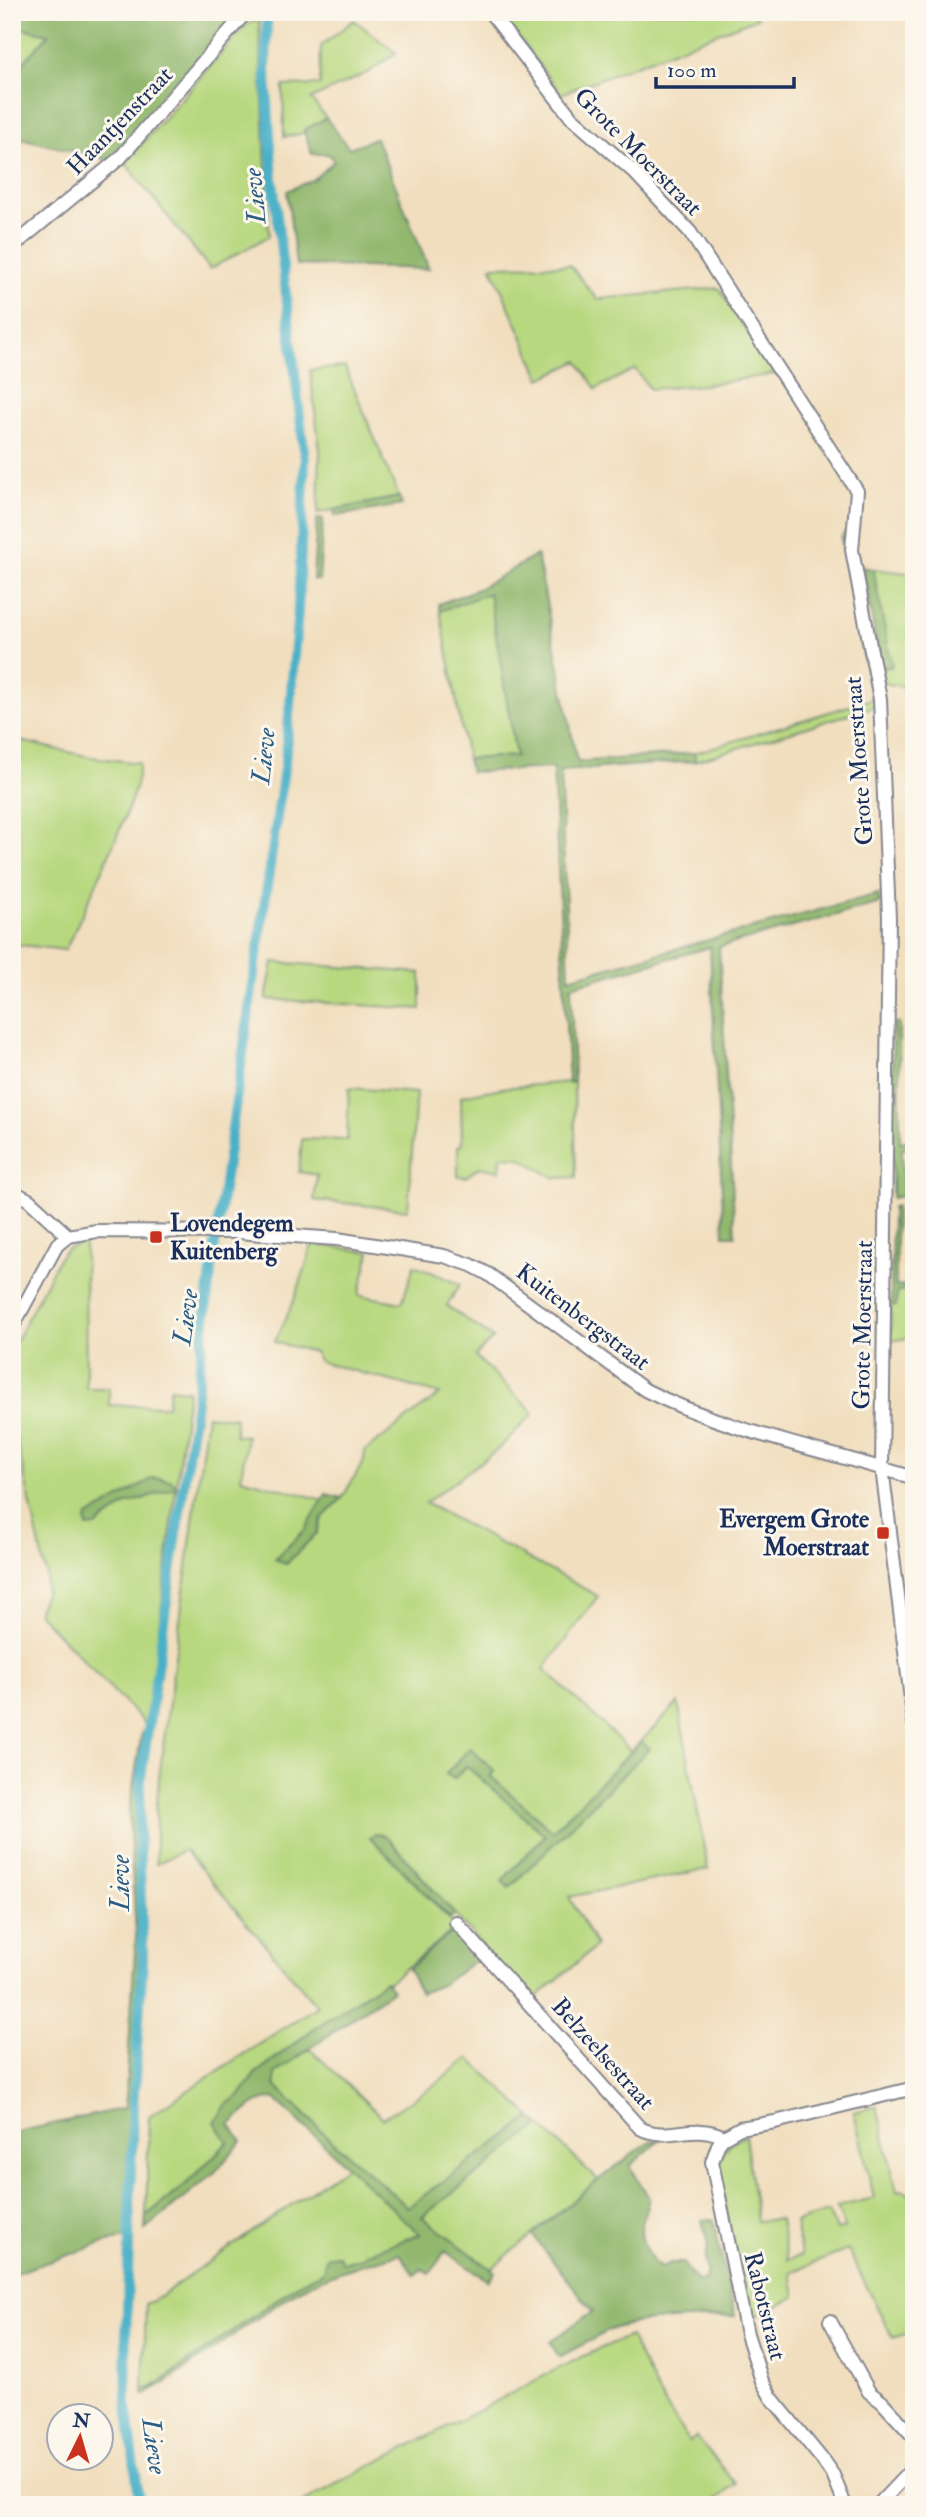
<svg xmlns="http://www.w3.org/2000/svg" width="926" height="2517" viewBox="0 0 926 2517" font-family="'IM FELL Double Pica',serif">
	<rect width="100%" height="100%" fill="#fbf7ec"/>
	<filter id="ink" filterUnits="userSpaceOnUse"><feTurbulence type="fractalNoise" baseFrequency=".0143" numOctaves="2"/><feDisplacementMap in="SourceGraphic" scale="14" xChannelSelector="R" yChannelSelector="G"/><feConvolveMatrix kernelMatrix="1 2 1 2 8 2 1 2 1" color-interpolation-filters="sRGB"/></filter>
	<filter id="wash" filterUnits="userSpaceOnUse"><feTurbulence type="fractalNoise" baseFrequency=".00686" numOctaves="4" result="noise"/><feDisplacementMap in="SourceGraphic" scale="28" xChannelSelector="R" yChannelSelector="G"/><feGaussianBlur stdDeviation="1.57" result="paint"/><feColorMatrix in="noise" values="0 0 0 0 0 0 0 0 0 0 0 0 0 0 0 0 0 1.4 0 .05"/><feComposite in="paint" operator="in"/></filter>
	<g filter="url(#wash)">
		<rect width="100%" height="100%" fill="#f1debe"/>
		<path fill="#b8d87f" stroke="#6a846e" stroke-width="2" fill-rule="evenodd" d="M499,12h254l4,6 -196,76z
			M259,18l10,218 -59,33 -85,-106 120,-137z
			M354,20l42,33 -27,19 -58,27 15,19 -21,12v3l-21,4 -1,-51 37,-1 1,-39z
			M12,26l37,8 -37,41z
			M570,265l27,34 122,-11 56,86 -72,11 -53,4 -15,-20 -39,20 -18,-28 -37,18 -50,-113z
			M345,367l54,130 -81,16 2,-63 -10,-80z
			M873,569l41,5v114l-27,-4 -5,-5 -1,-11 10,-1z
			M489,592l27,164 -49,3 -27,-148z
			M875,698l1,8 -181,55 -1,-8z
			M12,739l78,18 49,6c0,22 -10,43 -18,63 -17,42 -36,83 -56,124l-53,-6z
			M273,962l148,11v36l-155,-10z
			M569,1082l5,1 2,94 -21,1 -36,-21 -18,-1 -1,15 -21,-4 -13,10 -8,-1v-30l4,-1 -1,-49 40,-8z
			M349,1088l67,5 -8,117 -94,-10 3,-25 -18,-3 3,-33 45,1z
			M85,1241l1,147h23v17l58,1 3,-18 18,2 -41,336 -110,-114 8,-18 2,-15 -35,-159v-72l48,-92 7,-7zM161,1478l16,9 -51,17 -30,22z
			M312,1244l58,8 -11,43 43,8 12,-38 46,19 -13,22 46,32 -18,18 59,57 -37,37 -72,53 173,93 -54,73 87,82 -78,80 -63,-55 4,-5 -24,-23 -4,17 79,70 -43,46 146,-133 -7,-7 37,-38 30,166 -139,28 27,49 -65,56 -143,-164 -12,-5 -6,4 87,90 -70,56 -2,-2 -73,49 -57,44 -15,22 -13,8 -9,25 11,13 -44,43 -39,31 3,-100 168,-110 -132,-156 -29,14v-50l3,-36 48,-363 29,3 -1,17 12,1 -6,42 83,22 -19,30 -30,29 11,5 31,-31 5,-15 20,-20 22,-37 1,-10 75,-57 -120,-32 -6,-10 -40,-10c18,-32 29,-63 38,-98z
			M914,1288v49l-23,4v-35h5l1,-14z
			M310,2049l73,69 45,-28 41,-32 62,59 -123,91 -78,-69 -55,-54 -1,-12z
			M877,2106l20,86 5,-2 12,7v134l-21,7 -45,-88 -57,22 4,25 -47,23 -30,-152c4,-18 11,-26 27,-33l12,86 23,-2 7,41 14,-4 -6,-34 33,-10 9,18 8,-2 -8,-21 37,-9 -20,-86z
			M540,2125l58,55 -107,89 -69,-52z
			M347,2166l74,68 -56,20 1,3 -23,6 -6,-8 -12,7 -2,9 -25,13 -146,104 -9,1 3,-86 7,-2z
			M630,2336l26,53 33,53 7,-5 40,47 -26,21h-412c60,-34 121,-64 182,-95 49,-26 97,-53 150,-74z"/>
		<path fill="#92b86e" stroke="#567466" stroke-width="2" d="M12,12h231l-130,149 -101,-25v-61l37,-41 -37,-8z
			M326,118l23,30 27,-10 53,131 -133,-4 -9,-74 27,-12 20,-18 -5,-7h-17l-8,-24z
			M399,497l3,8 -67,11 -1,-6z
			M317,519h6l-4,61h-6z
			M845,532l5,3 27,162 -5,2 -31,-161z
			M537,555l40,207 117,-9 1,8 -135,10 9,207 309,-84 2,9 -161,44 16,288h-11l-14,-288 -139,39 3,97 -5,-1 -16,-314 -83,4 -3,-13 49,-3 -27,-163 -49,18 -1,-7 39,-15z
			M862,567l11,2 19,97 -11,2z
			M893,1023h6l1,119 14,-2v7l-12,2 1,47 -11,2z
			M896,1206v81l18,-4v5l-17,4 -1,14h-5l1,-99z
			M153,1478l17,2 8,7 -51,17 -31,22 -9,1 -1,-9z
			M326,1494l16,4 -20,20 -5,15 -31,31 -11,-5 30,-29z
			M142,1731l4,1 -7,44 -3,53 4,98 -5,112 -6,69 -3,130 -19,4 -95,32v-141l113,-25 11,-173 -7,-122z
			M641,1741l8,8 -140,139 -7,-7 43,-46 -79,-69 -12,13 -8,-5 24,-26 25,23 -5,5 63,55z
			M376,1833l12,5 67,77 -5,3 -80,-81z
			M457,1927l23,30 -39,28 -20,8 -13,-24z
			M385,1981l8,9 -118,83v12l55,54 78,68 123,-90 9,8 -118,92 73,55 -7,9 -43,-30 -15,23 -8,-5 -8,6 -14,-21c-39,11 -76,20 -110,41l-123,87 -24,13v-6l9,-1 146,-104 25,-13 4,-15 11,-1 5,8 22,-6v-3l55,-20 -146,-136c-19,1 -30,15 -44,27l12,16 -27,31 -70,58 1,-14 39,-31 43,-43 -13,-20 12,-18 13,-9 15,-21 57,-44z
			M659,2140l-29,26 19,32c-2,11 -8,22 -8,33 0,11 10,34 21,37l11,-5h10l14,19 7,-1 3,-8 -2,-14 3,-14 -6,-25 11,-1 22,97 -97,6 -24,6 -55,29 -9,-15 43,-31 -61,-76 66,-55 52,-39z"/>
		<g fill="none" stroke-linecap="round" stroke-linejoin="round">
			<path stroke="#48b0c7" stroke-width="10" d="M140,2505l-13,-99 -1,-64 7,-234 10,-149 -4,-129 2,-52 54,-369 13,-115 77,-532 13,-152 7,-150 -32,-279 -7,-108 1,-61"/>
		</g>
	</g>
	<g filter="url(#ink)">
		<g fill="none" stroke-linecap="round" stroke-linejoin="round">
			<defs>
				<path id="minor" d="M490,12l81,105 63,55 56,60 167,259 -5,59 28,149 9,219 -7,550 32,255
					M12,247l108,-89 126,-146
					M12,1191l17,9 39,36
					M12,1328l45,-83 11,-9 29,-5 140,1 100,7 107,17 27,9 17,9 157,116c83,42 180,60 269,88
					M456,1922l184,206c27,15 54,-7 84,9
					M830,2321l39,71 13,10 32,35
					M845,2505l-12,-30 -12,-17 -50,-61 -9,-16 -15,-47 -35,-172 6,-17 6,-8 16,-9 35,-6 139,-34
					M878,2505l36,-38"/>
			</defs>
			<use href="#minor" stroke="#86868e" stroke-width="16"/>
			<use href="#minor" stroke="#fff" stroke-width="12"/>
		</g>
	</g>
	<g fill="#c8321e" stroke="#fbf7ec" stroke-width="2.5">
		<rect x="149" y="1230" width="14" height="14" rx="3.5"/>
		<rect x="876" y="1526" width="14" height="14" rx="3.5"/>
	</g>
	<g text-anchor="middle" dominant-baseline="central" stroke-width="6" stroke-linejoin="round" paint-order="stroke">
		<g font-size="24" fill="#1b2f5e" stroke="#fbf7ec">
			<text transform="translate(120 121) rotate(-46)">Haantjenstraat</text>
			<text transform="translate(638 152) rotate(45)">Grote Moerstraat</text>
			<text transform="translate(859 761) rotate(-94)">Grote Moerstraat</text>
			<text transform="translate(583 1317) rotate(37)">Kuitenbergstraat</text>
			<text transform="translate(863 1325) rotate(-89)">Grote Moerstraat</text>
			<text transform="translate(603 2054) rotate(48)">Belzeelsestraat</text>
			<text transform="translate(765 2306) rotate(76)">Rabotstraat</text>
		</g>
		<g font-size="24" font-weight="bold" fill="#1b2f5e" stroke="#fbf7ec" text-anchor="start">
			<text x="170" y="1223">Lovendegem<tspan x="170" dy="28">Kuitenberg</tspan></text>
			<text x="869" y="1519" text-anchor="end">Evergem Grote<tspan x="869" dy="28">Moerstraat</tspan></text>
		</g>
		<g font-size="26" font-style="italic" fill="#2b5c83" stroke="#fbf7ec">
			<text transform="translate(255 196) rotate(-95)">Lieve</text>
			<text transform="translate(264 756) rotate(-84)">Lieve</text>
			<text transform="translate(186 1317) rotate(-82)">Lieve</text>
			<text transform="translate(121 1883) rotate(-90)">Lieve</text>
			<text transform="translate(154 2446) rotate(82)">Lieve</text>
		</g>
	</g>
	<rect width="926" height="2517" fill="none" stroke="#fbf7ec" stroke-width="42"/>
	<g transform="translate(80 2437) rotate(5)"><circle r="33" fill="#fbf7ec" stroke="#a1a7b3" stroke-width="2"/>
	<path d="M0-5L12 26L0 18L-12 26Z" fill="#c8321e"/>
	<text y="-10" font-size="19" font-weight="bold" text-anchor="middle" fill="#1b2f5e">N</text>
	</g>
	<path d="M656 77v10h138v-10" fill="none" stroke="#1b2f5e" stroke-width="3.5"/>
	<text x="667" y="77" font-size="21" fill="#1b2f5e" stroke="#fbf7ec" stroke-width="5" paint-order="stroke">100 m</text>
</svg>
